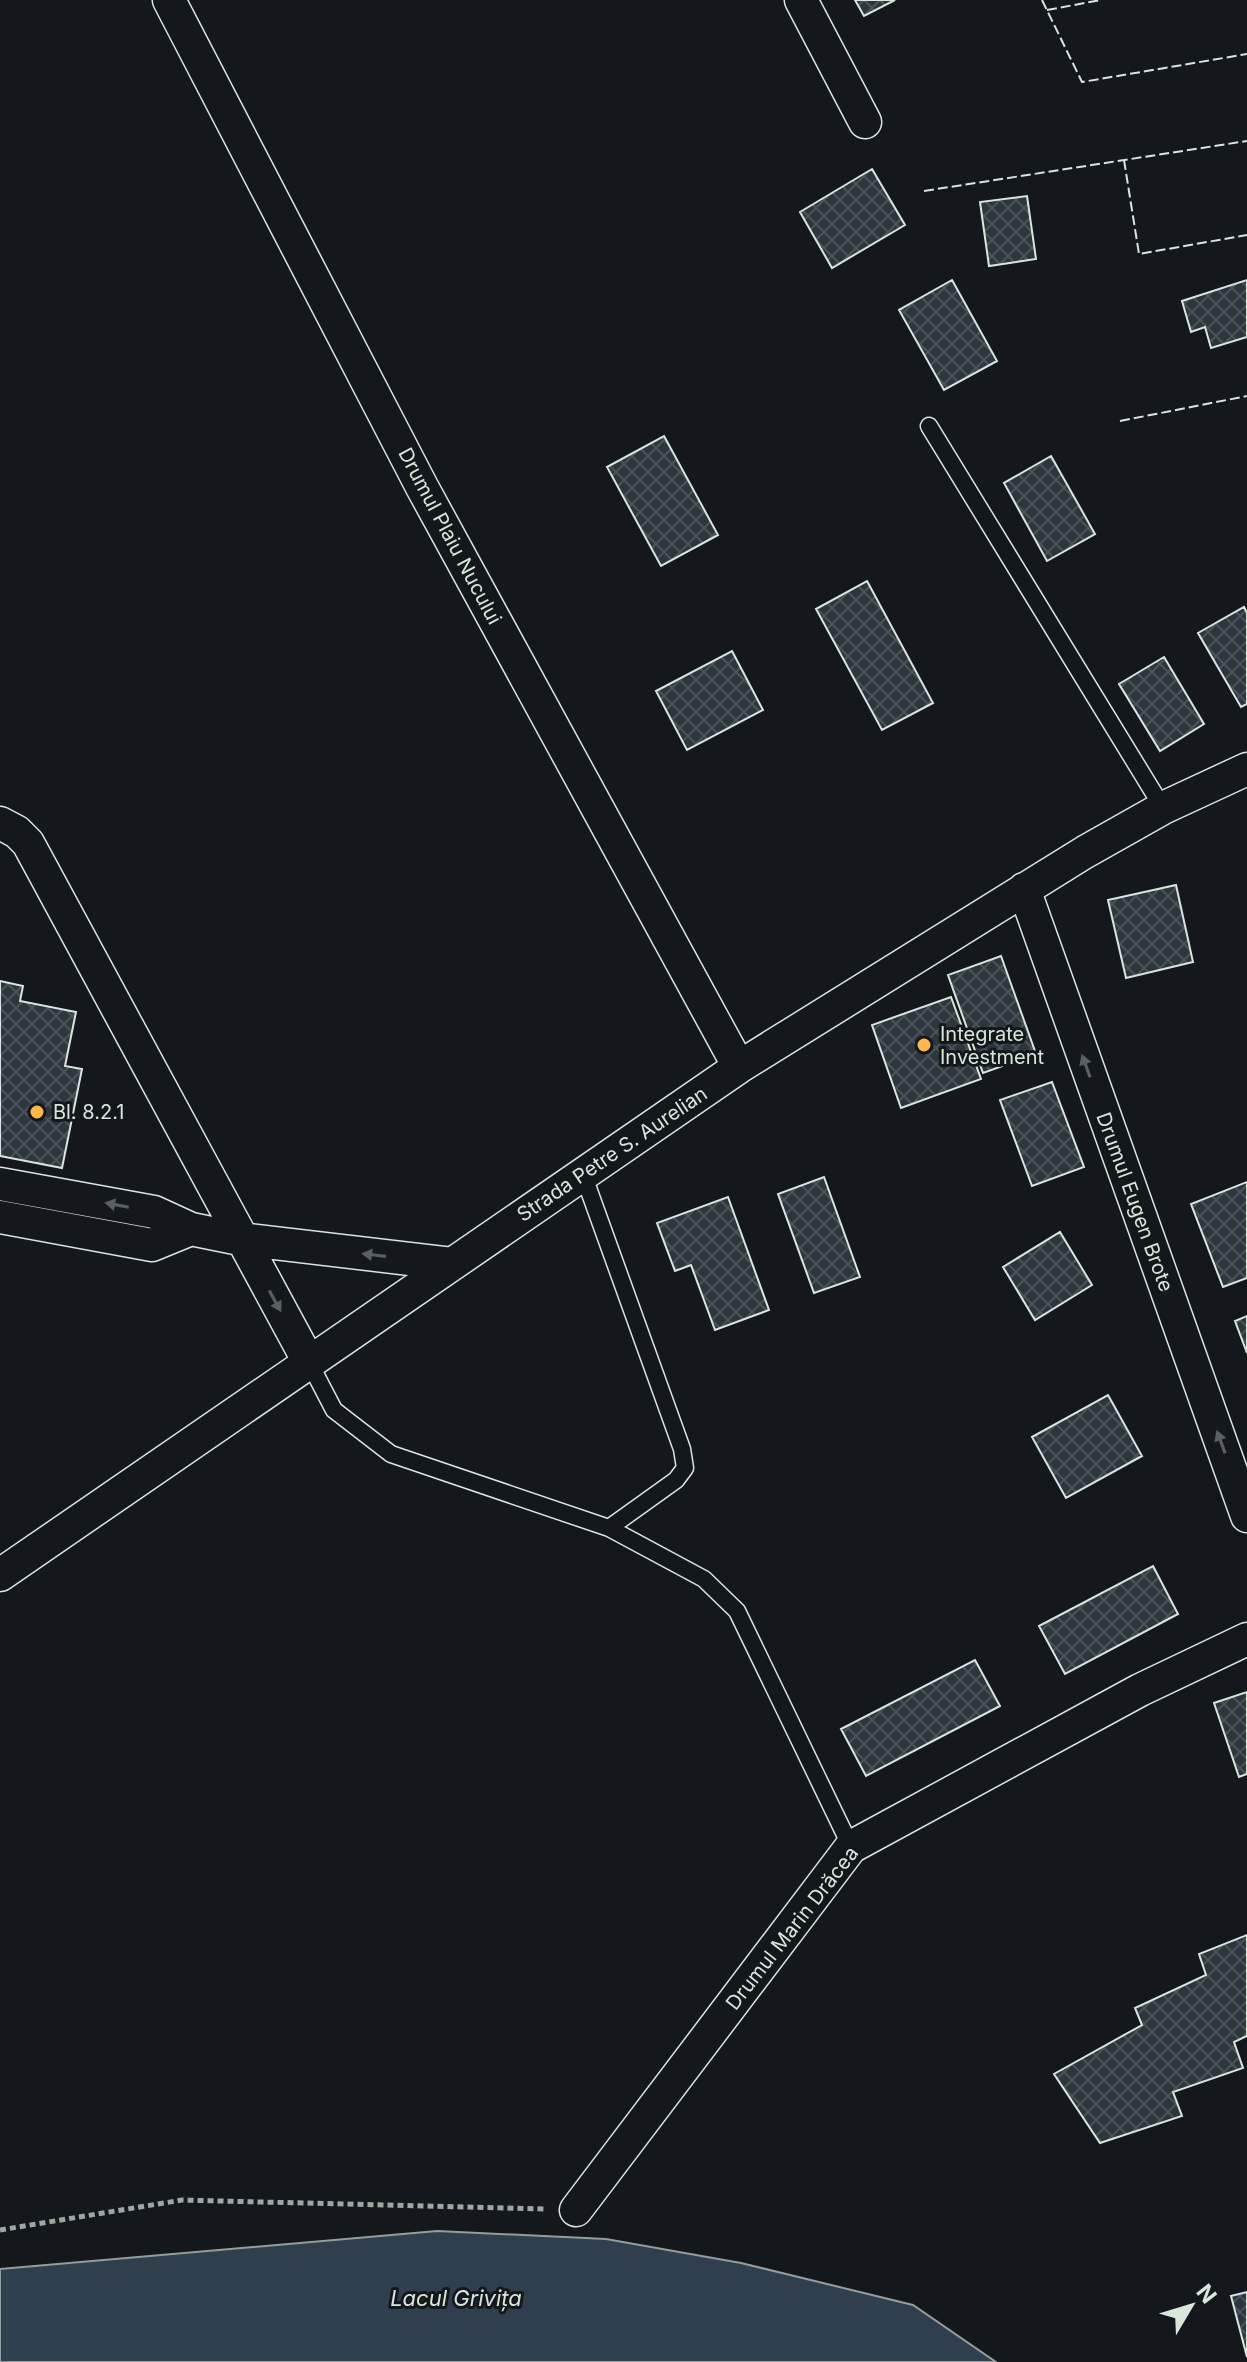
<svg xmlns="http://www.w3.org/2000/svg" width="1247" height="2362" viewBox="0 0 1247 2362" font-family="Inter,sans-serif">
	<defs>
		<pattern id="building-cross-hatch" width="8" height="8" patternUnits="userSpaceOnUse" patternTransform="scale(2)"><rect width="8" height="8" fill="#2c363c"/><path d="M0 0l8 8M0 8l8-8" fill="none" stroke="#4a5358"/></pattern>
	</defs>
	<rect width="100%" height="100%" fill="#14181c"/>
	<path fill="#2f3f4d" stroke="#939e99" stroke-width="2" d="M437,2231l169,8 135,24 172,42 83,57h-996v-93z"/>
	<path fill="url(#building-cross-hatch)" stroke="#d8e6dc" stroke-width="2" d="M855,0h40l-31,16z
		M872,169l33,56 -73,43 -32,-56z
		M1027,196l9,63 -47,7 -9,-64z
		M952,280l45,81 -53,29 -45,-80z
		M1247,280v57l-36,11 -6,-21 -14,5 -9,-31z
		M664,436l54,99 -57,31 -54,-99z
		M1051,456l44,78 -48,27 -43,-78z
		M867,581l66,122 -51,27 -66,-121z
		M1244,607l3,6v91l-6,3 -43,-74z
		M732,651l31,59 -76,40 -31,-59z
		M1164,657l40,67 -44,27 -41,-67z
		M1176,885l17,77 -67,16 -18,-78z
		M1001,956l35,98 -53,19 -35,-98z
		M0,981l23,5 -3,15 56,11 -11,54 17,3 -20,99 -62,-12z
		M951,997l30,82 -80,29 -29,-83z
		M1052,1082l32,85 -52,19 -32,-86z
		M824,1177l36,100 -46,16 -36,-99z
		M1247,1182v96l-24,9 -32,-83z
		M728,1197l41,113 -54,20 -24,-65 -16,6 -18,-48z
		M1060,1232l32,53 -57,35 -32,-53z
		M1247,1316v37l-12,-32z
		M1108,1395l34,61 -76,42 -34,-61z
		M1153,1566l25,48 -113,60 -26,-48z
		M975,1660l25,46 -134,70 -25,-47z
		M1247,1692v82l-8,3 -25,-74z
		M1247,1935v101l-13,6 9,26 -70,24 9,24 -82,27 -46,-69 88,-49 -7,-17 71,-33 -7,-21z
		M1247,2292v65l-16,-61z"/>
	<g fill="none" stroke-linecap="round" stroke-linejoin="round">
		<defs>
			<path id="service" d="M929,426l234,382
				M583,1174l99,275 3,19 -9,12 -67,48
				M310,1364l24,46 57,44 218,74 95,51 33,32 114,236"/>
			<path id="minor" d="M169,0l253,487 317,580
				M801,0l64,122
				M0,823l17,9 11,11 282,521
				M1024,889l223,627
				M0,1184l154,28 37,17 49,10 212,25
				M0,1217l152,28 39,-16
				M0,1575l739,-508 346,-215 78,-44 84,-39
				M576,2210l275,-363 289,-157 107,-51"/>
		</defs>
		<use href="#service" stroke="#d8e6dc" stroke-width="19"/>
		<use href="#minor" stroke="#d8e6dc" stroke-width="35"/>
		<path stroke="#9da8a2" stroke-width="5" stroke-dasharray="6 4" stroke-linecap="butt" d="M0,2230l182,-30 362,9"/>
		<use href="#service" stroke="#14181c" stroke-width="16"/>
		<use href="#minor" stroke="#14181c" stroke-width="32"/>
		<path stroke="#d8e6dc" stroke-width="2" stroke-dasharray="10 4" stroke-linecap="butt" d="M1042,0l40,82 165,-28
			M1047,10l54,-10
			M1124,160l15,94 108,-19
			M924,191l323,-50
			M1120,421l127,-25"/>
	</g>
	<defs><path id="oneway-solid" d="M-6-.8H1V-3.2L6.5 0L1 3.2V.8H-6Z" transform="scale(2)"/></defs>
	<g fill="#59605f">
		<use href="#oneway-solid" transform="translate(1086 1066) rotate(-110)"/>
		<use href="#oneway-solid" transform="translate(117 1205) rotate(-169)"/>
		<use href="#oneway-solid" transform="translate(374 1255) rotate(-173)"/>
		<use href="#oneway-solid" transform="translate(275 1301) rotate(61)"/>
		<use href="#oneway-solid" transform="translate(1221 1442) rotate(-110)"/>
	</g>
	<g fill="#ffb74d" stroke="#14181c" stroke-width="3">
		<circle cx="924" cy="1045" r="8"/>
		<circle cx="37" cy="1112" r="8"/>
	</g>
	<g text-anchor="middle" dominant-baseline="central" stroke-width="6" stroke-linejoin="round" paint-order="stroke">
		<g font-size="20" fill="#d8e6dc" stroke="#14181c">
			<text transform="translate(450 536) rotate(62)">Drumul Plaiu Nucului</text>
			<text transform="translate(612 1154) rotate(-34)">Strada Petre S. Aurelian</text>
			<text transform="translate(1135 1202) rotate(70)">Drumul Eugen Brote</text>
			<text transform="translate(792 1928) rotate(-52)">Drumul Marin Drăcea</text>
		</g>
		<g font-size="20" fill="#d8e6dc" stroke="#14181c" text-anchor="start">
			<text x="940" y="1034">Integrate<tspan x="940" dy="23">Investment</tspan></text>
			<text x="53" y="1112">Bl. 8.2.1</text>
		</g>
		<g font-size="22" font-style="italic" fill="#d8e6dc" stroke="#14181c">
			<text x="456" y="2298">Lacul Grivița</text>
		</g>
	</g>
	<g transform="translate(1191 2306) rotate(52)" stroke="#14181c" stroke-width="6" paint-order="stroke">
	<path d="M0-6L14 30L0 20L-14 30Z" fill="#d8e6dc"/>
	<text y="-12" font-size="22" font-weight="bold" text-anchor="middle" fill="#d8e6dc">N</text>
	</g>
</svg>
